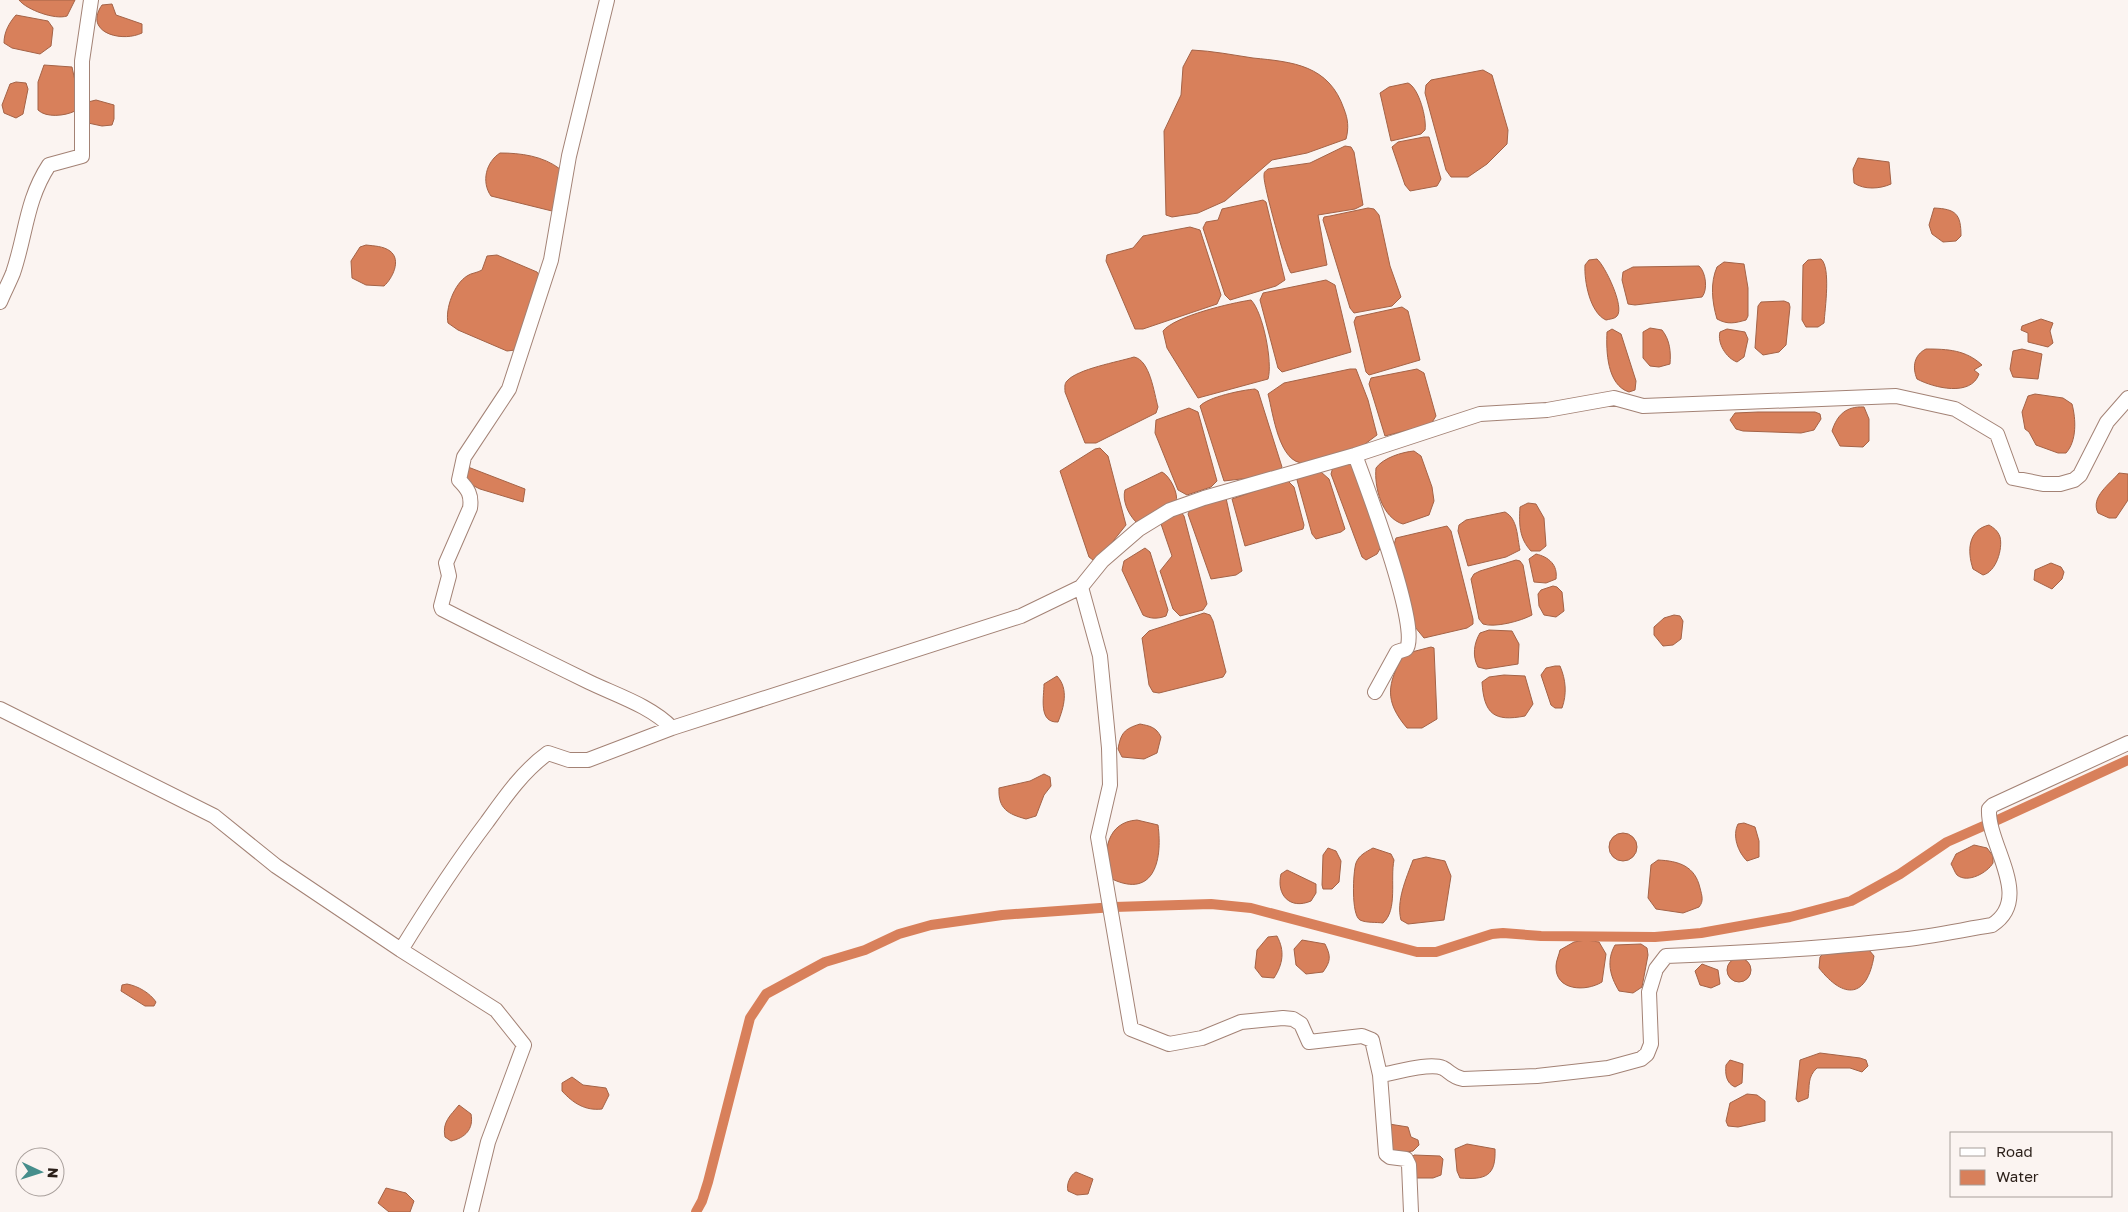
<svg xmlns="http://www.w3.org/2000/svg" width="2128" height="1212" viewBox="0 0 2128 1212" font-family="'Golos Text',sans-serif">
	<rect width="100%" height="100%" fill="#fbf4f1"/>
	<path fill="#d8805b" stroke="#a46347" d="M19,0h56l-8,16c-12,4 -40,-6 -48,-16z
		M112,4l4,11 26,9v9c-21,10 -59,-1 -40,-28z
		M16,15l32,6 5,7 -2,18 -11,8 -28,-6 -8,-5c0,-11 5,-20 12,-28z
		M1192,50c21,1 41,5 61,8 40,4 76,7 91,51 4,10 5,19 2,30l-39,14 -35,7 -47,41 -27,12 -26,4 -6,-2 -2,-84 17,-36 2,-28z
		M44,65l28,2 3,14v30c-10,5 -29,7 -37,-1v-28z
		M1483,70l9,5 16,55 -1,14 -20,20 -19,13h-17l-5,-7 -21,-77 1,-8 5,-5z
		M16,82l10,1 2,6 -5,25 -7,4 -12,-5 -2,-8 8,-21z
		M1408,83c11,5 19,36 17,47l-4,4 -30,7 -11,-48 9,-6z
		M96,100l18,5v14l-2,6 -10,1 -14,-3v-21z
		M1424,137h5l12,42 -4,7 -27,5 -5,-6 -13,-38 6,-5z
		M1345,146l6,1 3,5 9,53 -8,4 -37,6 9,50 -36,8c-5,-6 -28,-89 -27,-97 0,-5 1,-4 4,-7l42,-6z
		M500,153c21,0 43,3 60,16l-1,34 -7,8 -61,-15c-10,-14 -5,-34 9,-43z
		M1858,158l31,4 2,22c-11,5 -27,6 -37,-1l-1,-14z
		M1263,200l3,2 19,78 -9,6 -46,14 -5,-5 -22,-67 3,-6 12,-2 4,-11z
		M1368,208l6,1 5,6 11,51 11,31 -9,9 -38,7 -4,-5 -27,-88 1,-3 6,-1z
		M1934,208c22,1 27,6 27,28l-5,5 -13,1 -11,-8 -3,-9z
		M1190,227l10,3 21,65 -4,9 -74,25h-8l-29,-68 1,-6 26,-7 10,-12z
		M366,245c8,1 17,1 24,6 12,9 2,28 -6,35l-18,-1 -14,-7 -1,-17 9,-14z
		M497,255l40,17 4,6 -26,72 -8,1 -49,-21 -10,-7c-3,-14 6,-39 19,-47 4,-3 10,-3 15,-6l5,-14z
		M1597,259c8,7 28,48 20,57 -2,3 -8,3 -11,4 -16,-7 -22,-39 -21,-55l4,-5z
		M1821,259c10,8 4,50 3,64l-6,4h-12l-4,-7 1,-55 5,-5z
		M1724,262l20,2 4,24v28l-2,4c-11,3 -18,5 -29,-1 -5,-17 -7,-36 0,-52z
		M1699,266c7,6 9,24 3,31l-67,8 -7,-1 -6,-24 1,-8 10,-5z
		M1326,280l9,5 16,67 -69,20 -4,-4 -18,-68 3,-7z
		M1251,300c12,12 22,63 17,79l-70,19 -31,-50 -4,-17c12,-15 68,-28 88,-31z
		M1784,301l5,2 1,4 -4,38 -7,7 -16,3 -8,-7 3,-42 3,-4z
		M1402,307l6,4 12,49 -51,15 -3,-3 -12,-50 2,-5z
		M2041,319l12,4 -3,8 3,12 -5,4 -20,-5v-9l-7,-3 1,-4z
		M1650,328l12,2c8,10 9,22 8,34l-11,3 -9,-1 -7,-8v-26z
		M1612,329l9,5 15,47 -1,9 -6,2c-22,-7 -23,-41 -22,-60z
		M1727,329l18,3 3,7 -4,18 -7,5c-11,-4 -20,-19 -17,-30z
		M1926,349c22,0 40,1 56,16l-8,5 5,4c-8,23 -45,14 -62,5 -5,-12 -3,-24 9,-30z
		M2022,349l20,5 -4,25 -25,-2 -3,-8 3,-18z
		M1134,357c16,3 20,36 24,50l-2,6 -60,30h-11l-20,-51c0,-4 -1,-8 2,-11 10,-12 51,-19 67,-24z
		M1350,369h6l12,31 9,35 -16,12 -56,16c-26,2 -32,-50 -37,-69l16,-11z
		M1417,369l7,4 12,43 -5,8 -46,12 -16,-52 2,-6z
		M1255,389l3,2 24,76 -7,8 -51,6 -24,-75c8,-9 42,-16 55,-17z
		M2035,394l28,4 9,6c4,15 5,37 -6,49h-8l-22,-8 -7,-13 -4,-3 -3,-17 6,-16z
		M1864,407l5,12v22l-6,6 -23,-1 -8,-15c5,-16 14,-25 32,-24z
		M1189,408l9,4 19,69 -6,6 -24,8 -9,-5 -23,-57 1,-13z
		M1758,412h57l5,2 1,5 -7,11 -13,3 -58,-2 -7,-2 -6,-9 5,-7z
		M1100,448l8,8 18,69 -24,30 -9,5 -4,-3 -29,-86 35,-22z
		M1414,451l7,5 11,31 2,14 -5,14 -26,9c-21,-6 -29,-37 -27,-56 7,-10 26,-16 38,-17z
		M1345,463l7,1 29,83 -4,7 -11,6 -4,-3 -31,-83 2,-7z
		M468,467l57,22 -2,13 -43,-13 -16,-8z
		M1162,472c8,4 17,22 14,30l-40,20c-8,-8 -14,-22 -11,-32z
		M1321,472l8,7 16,50 -4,3 -25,7 -4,-5 -15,-54 4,-4z
		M2119,473l9,1v26l-12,18h-7l-11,-5c-8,-16 12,-29 21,-40z
		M1284,481h4l6,6 10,38 -1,4 -58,17 -13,-47z
		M1226,498l16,73 -6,4 -25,4 -23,-65 3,-6z
		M1528,503l8,1 8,14 2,28 -6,5h-9c-12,-13 -12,-27 -11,-44z
		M1181,512l3,4 23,88 -4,6 -23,6 -7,-7 -13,-38 12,-15 -12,-35z
		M1505,512c13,7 12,25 15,38l-14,7 -38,9 -10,-35 1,-6 7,-5z
		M1989,525c5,3 9,6 11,12 3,12 -4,35 -17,38l-10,-6c-6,-18 -5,-39 16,-44z
		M1447,526l4,5 22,88v5l-6,4 -43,10 -9,-11 -22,-79 3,-10z
		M1145,548l5,4 18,58 -2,6c-8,3 -16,3 -23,-1l-21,-45 2,-9z
		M1536,554c13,3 22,11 20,25l-10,4 -12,-1 -5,-23z
		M1516,560l4,1 3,4 9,50c-11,6 -37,13 -49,9l-4,-5 -8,-40 3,-5 6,-3z
		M2051,563l10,4 3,5 -2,7 -10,10 -18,-9 1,-10z
		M1553,586l4,1 5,5 2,19 -8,6 -12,-2 -5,-9 -1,-12 3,-4z
		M1204,613l6,2 3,6 13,51 -3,5 -64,16 -6,-1 -4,-7 -7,-47 7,-7z
		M1674,615l6,1 3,5 -2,18 -8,6 -10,1 -9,-11v-8l10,-9z
		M1489,630l23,1 7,13 -1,20 -32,5 -8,-2c-6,-11 -4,-24 2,-34z
		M1431,647l3,1 3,71 -15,9h-15c-23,-27 -20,-44 -3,-74z
		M1555,666h5c6,14 7,28 2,42h-7l-4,-3 -10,-30 5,-7z
		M1504,675l21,1 8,28 -8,12c-31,6 -41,-2 -43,-34l7,-5z
		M1057,676c12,13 7,31 1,46 -20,1 -14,-25 -14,-38z
		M1140,724c10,2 16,3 21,13l-4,16 -13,6 -22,-2 -4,-8c3,-16 6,-20 22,-25z
		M1044,774l6,3 1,9 -7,9 -8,21 -10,3c-18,-5 -28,-10 -27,-31l31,-7z
		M1137,820l21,5c5,37 -5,76 -50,52 -5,-26 -1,-55 29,-57z
		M1744,823l11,4 4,14v16l-12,4c-9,-9 -15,-25 -9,-37z
		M1609 847a14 14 0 1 1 28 0a14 14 0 1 1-28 0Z
		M1974,845l13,3 6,8v7c-5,9 -25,21 -36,12 -2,-2 -4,-8 -6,-11l5,-10z
		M1328,848l8,3 5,10 -2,21 -7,7h-9l-1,-4 1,-30z
		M1373,848l18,6 3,6c-4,19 4,50 -11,63 -7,-1 -17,0 -23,-3 -9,-5 -7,-48 -4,-57 3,-8 10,-11 17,-15z
		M1426,857l19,4 6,15 -7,44 -36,4 -7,-4c-5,-19 5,-41 12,-60z
		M1658,860c21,1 37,6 42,28 2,8 4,13 -1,19l-16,6 -27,-4 -8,-11 3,-33z
		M1287,870l29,14v9l-5,8c-21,9 -35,-6 -30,-27z
		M1277,936c8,15 6,28 -3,42l-12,-1 -7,-9 2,-18 11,-13z
		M1302,940l23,4c6,12 6,17 -2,28l-17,2 -10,-9 -2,-16z
		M1586,940l13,2 7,12 -4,28c-16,10 -47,9 -46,-16 0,-5 3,-11 4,-16l14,-8z
		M1641,944l6,4 1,7 -6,32 -9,6 -14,-2c-9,-15 -13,-30 -4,-46z
		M1869,950l5,6c-7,42 -30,44 -55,12l1,-11 3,-3z
		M1727 970a12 12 0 1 1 24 0a12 12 0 1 1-24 0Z
		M1702,964l16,6 2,14 -9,4 -11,-3 -5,-14z
		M127,984c11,2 23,9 29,18l-2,4h-9l-24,-15 1,-6z
		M1820,1053l40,5 6,2 2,6 -6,6 -12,-4h-33c-10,9 -7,18 -9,30l-10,4 -2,-3 4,-39z
		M1730,1060l13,4 -1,19 -7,4c-9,-4 -10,-13 -9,-22z
		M572,1077l11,8 23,3 3,7 -7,14c-17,2 -29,-6 -40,-18v-8z
		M1747,1094l10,1 8,6v20l-27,6 -10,-1 -2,-5 4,-18z
		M459,1105l12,9c3,15 -6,24 -20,27l-6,-4c-3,-15 5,-21 14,-32z
		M1389,1124l19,3 3,10 7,3 1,5 -6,6 -22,3z
		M1467,1144l28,5c1,27 -9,31 -35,29l-3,-7 -2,-22z
		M1414,1155l26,1 3,3 -2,16 -8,3h-18l-3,-21z
		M1076,1172l17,7 -5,15 -11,1 -9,-4c-2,-6 2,-16 8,-19z
		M386,1188l20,5 8,8 -4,11h-21l-11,-9z"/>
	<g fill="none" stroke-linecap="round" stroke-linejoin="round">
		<path stroke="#d8805b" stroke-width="10" d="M1991,823l137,-63
			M696,1212l6,-11 6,-19 42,-164 16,-24 59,-32 40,-12 34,-16 32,-9 71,-10 112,-8 97,-3 40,4 166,44h19l56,-18 11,-1 38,3 114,1 46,-4 89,-16 61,-16 49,-27 47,-32 41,-18"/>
		<defs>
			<path id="minor" d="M607,0l-38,156 -18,104 -42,129 -45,68 -5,23c9,9 13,15 11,28l-24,55 3,13 -8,30 1,3c49,25 98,49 147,73 27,13 62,24 83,46
				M0,302c4,-10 9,-19 13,-29 13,-38 13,-73 36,-108l33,-9v-95l9,-61
				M1355,455c10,27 67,177 51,194l-9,3 -22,40
				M1081,587l19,69 9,92 1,37 -12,52 33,192 38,15 33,-6 39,-16 42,-4 10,1 8,5 8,18 53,-6 10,4 8,35 6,79 4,3 16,2 3,6 2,47
				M0,709l214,107 62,50 125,84c27,-44 55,-87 86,-128 18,-25 36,-51 61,-69l21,7h19l84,-32 349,-112 60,-29 21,-26 37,-32 31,-19 34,-12 151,-43 125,-41 67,-4 67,-12 29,8 253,-10 59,13 42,25 16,44 30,6h17l14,-4 6,-5 27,-53 21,-24
				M401,950l95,60 28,35 -36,97 -17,70
				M1380,1075c15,-2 49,-13 63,-7 8,4 7,8 20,11l74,-3 71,-8 33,-9 6,-5 4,-10 -2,-52 7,-23 10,-13c77,-3 155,-7 232,-16 32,-3 63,-10 94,-15 42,-27 -5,-80 -3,-116l4,-4 135,-62"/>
		</defs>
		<use href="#minor" stroke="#a38275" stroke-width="16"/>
		<use href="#minor" stroke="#fff" stroke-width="14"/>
	</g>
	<rect x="1950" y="1132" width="162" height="65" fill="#fbf4f1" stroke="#a89f9b"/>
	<rect x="1960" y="1148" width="25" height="8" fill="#ffffff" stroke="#a89f9b"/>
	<text x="1996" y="1157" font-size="15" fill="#2b1f19">Road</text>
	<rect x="1960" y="1170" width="25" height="15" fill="#d8805b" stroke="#a89f9b"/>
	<text x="1996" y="1182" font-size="15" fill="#2b1f19">Water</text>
	<g transform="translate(40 1172) rotate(94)"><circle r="24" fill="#fbf4f1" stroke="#a89f9b"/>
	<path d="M0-4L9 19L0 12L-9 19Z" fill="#468e8c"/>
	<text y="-8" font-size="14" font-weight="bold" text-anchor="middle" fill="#2b1f19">N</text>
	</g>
</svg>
